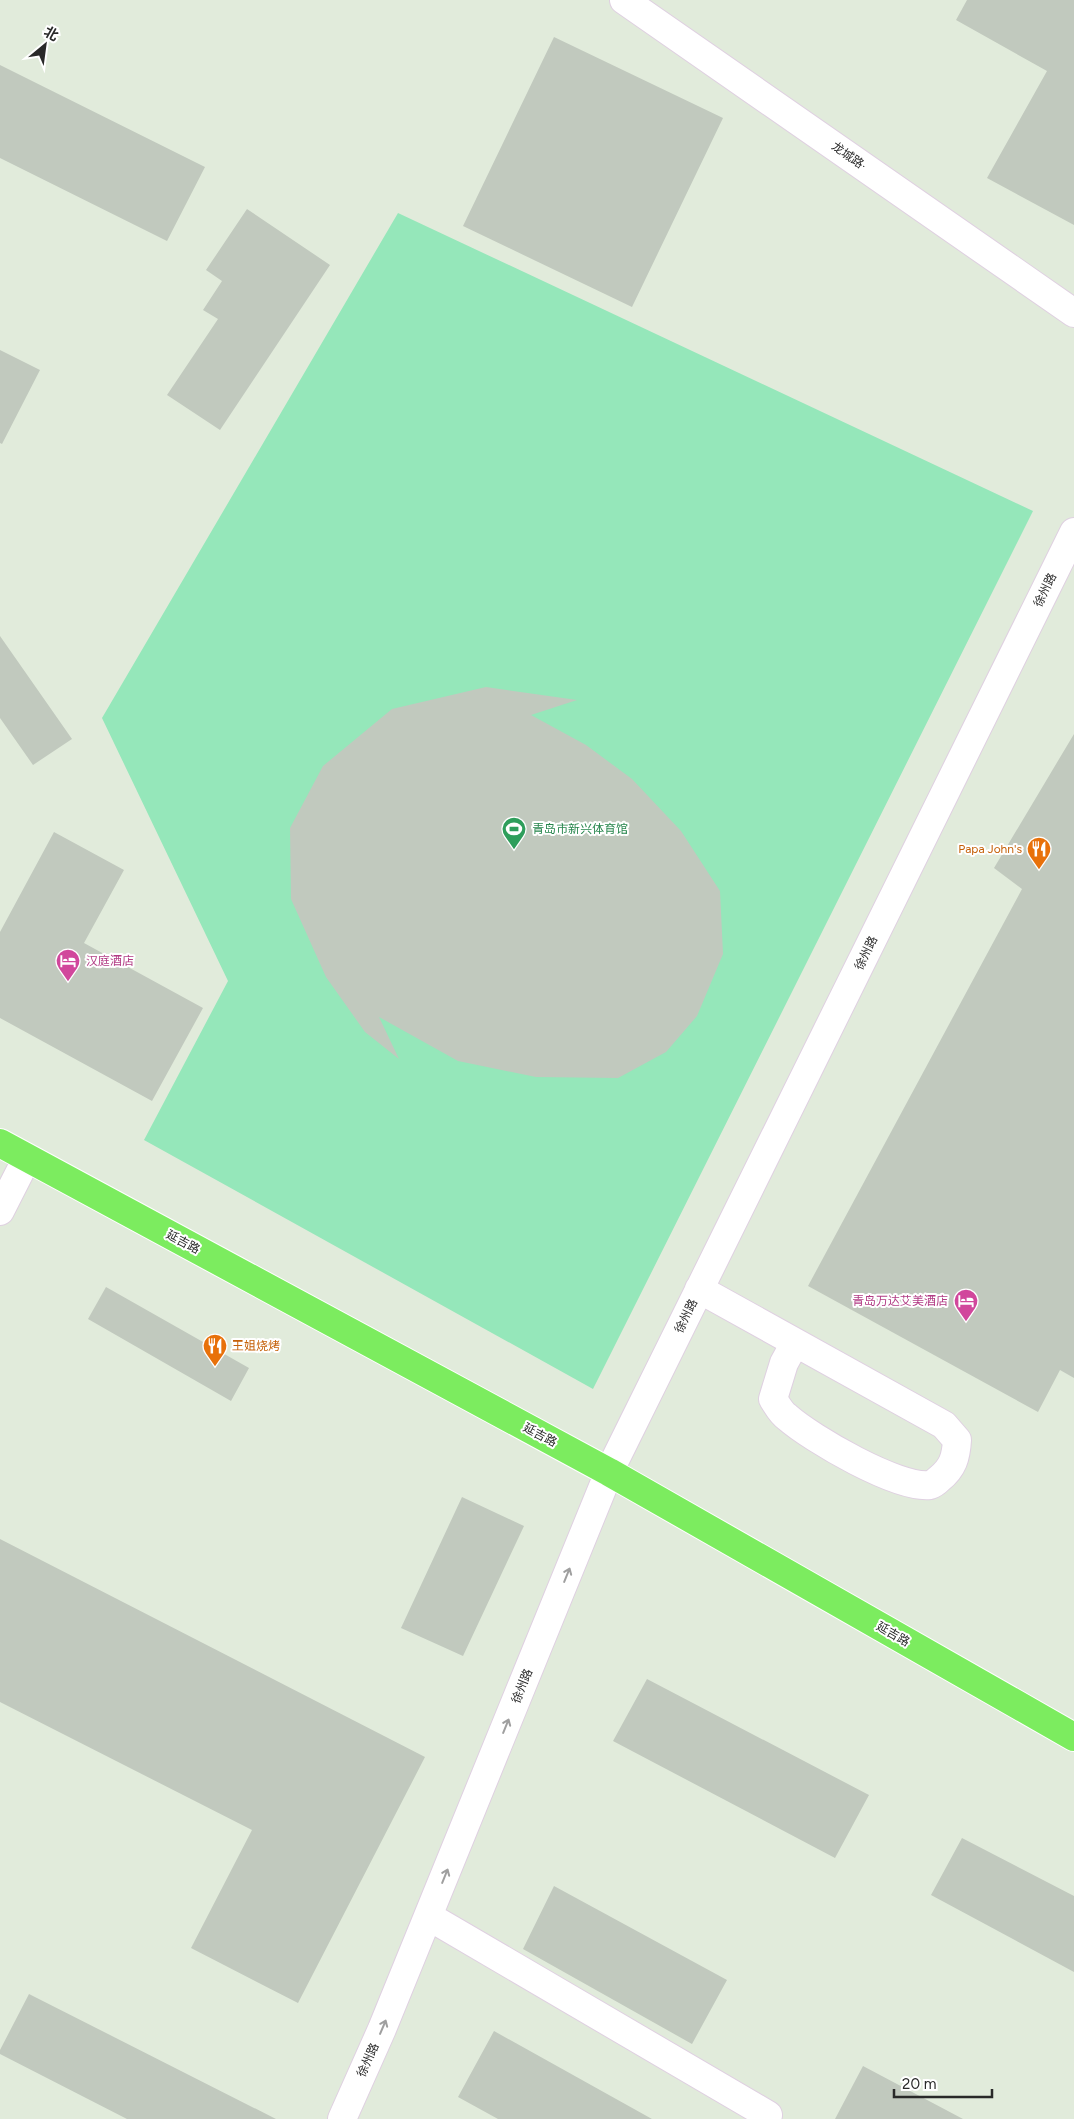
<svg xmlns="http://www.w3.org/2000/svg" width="1074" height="2119" viewBox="0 0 1074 2119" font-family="Figtree,'Noto Sans SC',sans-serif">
	<rect width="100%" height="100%" fill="#e1ebdb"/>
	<path fill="#95e7ba" d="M398,213l635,298 -440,878 -449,-249 84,-159 -126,-263z"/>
	<path fill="#c1c9be" d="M967,0h107v225l-87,-47 60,-107 -91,-51z
		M554,37l169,81 -91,189 -169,-81z
		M0,65l205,102 -38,74 -167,-83z
		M247,209l83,56 -110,165 -53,-35 51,-76 -15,-9 19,-29 -16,-11z
		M0,350l40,20 -38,74 -2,-1z
		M0,636l72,103 -39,26 -33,-47z
		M486,687l91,13 -46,15 55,30 46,34 49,52 39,60 3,63 -26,62 -31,36 -48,26 -82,-1 -78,-16 -79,-44 20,42 -34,-27 -39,-55 -35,-78 -1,-71 33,-62 69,-57z
		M1074,734v644l-14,-8 -22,42 -230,-126 214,-397 -28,-21z
		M54,832l70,38 -40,73 119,65 -51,93 -152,-83v-86z
		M106,1287l143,81 -18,33 -143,-82z
		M462,1497l62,29 -61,130 -62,-28z
		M0,1539l425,218 -127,246 -107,-55 61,-118 -252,-128z
		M647,1679l222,116 -34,63 -222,-117z
		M962,1838l112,58v76l-143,-77z
		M554,1886l173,94 -35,64 -169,-95z
		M29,1994l247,125h-149l-127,-65v-4z
		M494,2031l158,88h-154l-40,-22z
		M863,2066l100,53h-128z"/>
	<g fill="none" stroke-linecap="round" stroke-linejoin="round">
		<defs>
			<path id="minor" d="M624,0l450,313
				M0,1211l27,-53
				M699,1289l245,136 13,15c-1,17 -4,28 -18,39 -3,3 -6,5 -9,6 -32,4 -118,-46 -143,-68 -6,-4 -10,-12 -14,-18l11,-36 11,-20
				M428,1916l340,199
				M342,2119l40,-90 227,-557 465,-940"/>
			<path id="major" d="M0,1143l609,329 465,265"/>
		</defs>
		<use href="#minor" stroke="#dfd0e1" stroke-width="30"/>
		<use href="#major" stroke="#fff" stroke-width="30"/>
		<use href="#minor" stroke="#fff" stroke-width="28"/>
		<use href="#major" stroke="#7cec5f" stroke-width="28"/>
	</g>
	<defs><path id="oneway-shaft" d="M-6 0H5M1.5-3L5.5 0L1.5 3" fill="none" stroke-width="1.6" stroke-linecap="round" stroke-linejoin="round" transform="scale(1.25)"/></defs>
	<g stroke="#9f9f9f">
		<use href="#oneway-shaft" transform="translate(567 1575) rotate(-68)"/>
		<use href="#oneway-shaft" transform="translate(506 1726) rotate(-68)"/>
		<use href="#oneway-shaft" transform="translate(445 1876) rotate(-68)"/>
		<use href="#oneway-shaft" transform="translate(383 2027) rotate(-67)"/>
	</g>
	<defs>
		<symbol id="stadium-pin" viewBox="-11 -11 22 30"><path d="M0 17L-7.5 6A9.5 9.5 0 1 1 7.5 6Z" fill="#2e9e5b" stroke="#fff"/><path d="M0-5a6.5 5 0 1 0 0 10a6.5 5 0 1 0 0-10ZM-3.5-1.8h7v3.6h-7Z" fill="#fff"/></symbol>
		<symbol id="restaurant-pin" viewBox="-11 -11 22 30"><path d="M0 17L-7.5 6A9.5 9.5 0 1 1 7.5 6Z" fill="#e8710a" stroke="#fff"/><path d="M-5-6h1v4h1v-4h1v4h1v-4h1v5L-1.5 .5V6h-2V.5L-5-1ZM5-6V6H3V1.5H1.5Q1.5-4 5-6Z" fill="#fff"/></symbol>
		<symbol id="hotel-pin" viewBox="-11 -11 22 30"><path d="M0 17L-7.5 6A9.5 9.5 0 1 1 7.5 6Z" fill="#d1479c" stroke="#fff"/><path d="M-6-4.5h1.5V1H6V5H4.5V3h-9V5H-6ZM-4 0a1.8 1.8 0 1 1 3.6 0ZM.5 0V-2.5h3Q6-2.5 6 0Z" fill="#fff"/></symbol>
	</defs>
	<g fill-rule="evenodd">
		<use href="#stadium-pin" x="500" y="815" width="28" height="38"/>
		<use href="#restaurant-pin" x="1025" y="835" width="28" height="38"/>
		<use href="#hotel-pin" x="54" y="947" width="28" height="38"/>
		<use href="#hotel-pin" x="952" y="1287" width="28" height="38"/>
		<use href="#restaurant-pin" x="201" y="1332" width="28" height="38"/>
	</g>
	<g text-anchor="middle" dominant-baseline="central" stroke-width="4" stroke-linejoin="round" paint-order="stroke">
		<g font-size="12" fill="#292929" stroke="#fff">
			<text transform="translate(849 156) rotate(35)">龙城路·</text>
			<text transform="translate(1045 590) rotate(-64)">徐州路</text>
			<text transform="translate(866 953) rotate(-64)">徐州路</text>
			<text transform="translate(183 1242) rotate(28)">延吉路</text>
			<text transform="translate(686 1316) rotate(-64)">徐州路</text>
			<text transform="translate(540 1435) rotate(28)">延吉路</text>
			<text transform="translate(893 1634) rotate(30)">延吉路</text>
			<text transform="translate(522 1686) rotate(-68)">徐州路</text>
			<text transform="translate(368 2060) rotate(-66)">徐州路</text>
		</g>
		<g font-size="12" fill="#27864d" stroke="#fff" text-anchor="start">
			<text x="532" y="829">青岛市新兴体育馆</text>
		</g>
		<g font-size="12" fill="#c56008" stroke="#fff" text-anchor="end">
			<text x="1022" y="849">Papa John's</text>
			<text x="232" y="1346" text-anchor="start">王姐烧烤</text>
		</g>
		<g font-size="12" fill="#b23c85" stroke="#fff" text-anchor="start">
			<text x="86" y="961">汉庭酒店</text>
			<text x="948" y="1301" text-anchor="end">青岛万达艾美酒店</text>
		</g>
	</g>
	<g transform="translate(45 45) rotate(29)" stroke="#ffffff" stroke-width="4" paint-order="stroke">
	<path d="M0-4L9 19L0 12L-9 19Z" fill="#292929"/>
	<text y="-8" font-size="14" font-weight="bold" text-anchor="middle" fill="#292929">北</text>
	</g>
	<path d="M894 2089v8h98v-8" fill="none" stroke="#292929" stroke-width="2.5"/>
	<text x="902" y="2089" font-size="15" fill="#292929" stroke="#ffffff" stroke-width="4" paint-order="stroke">20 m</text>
</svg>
